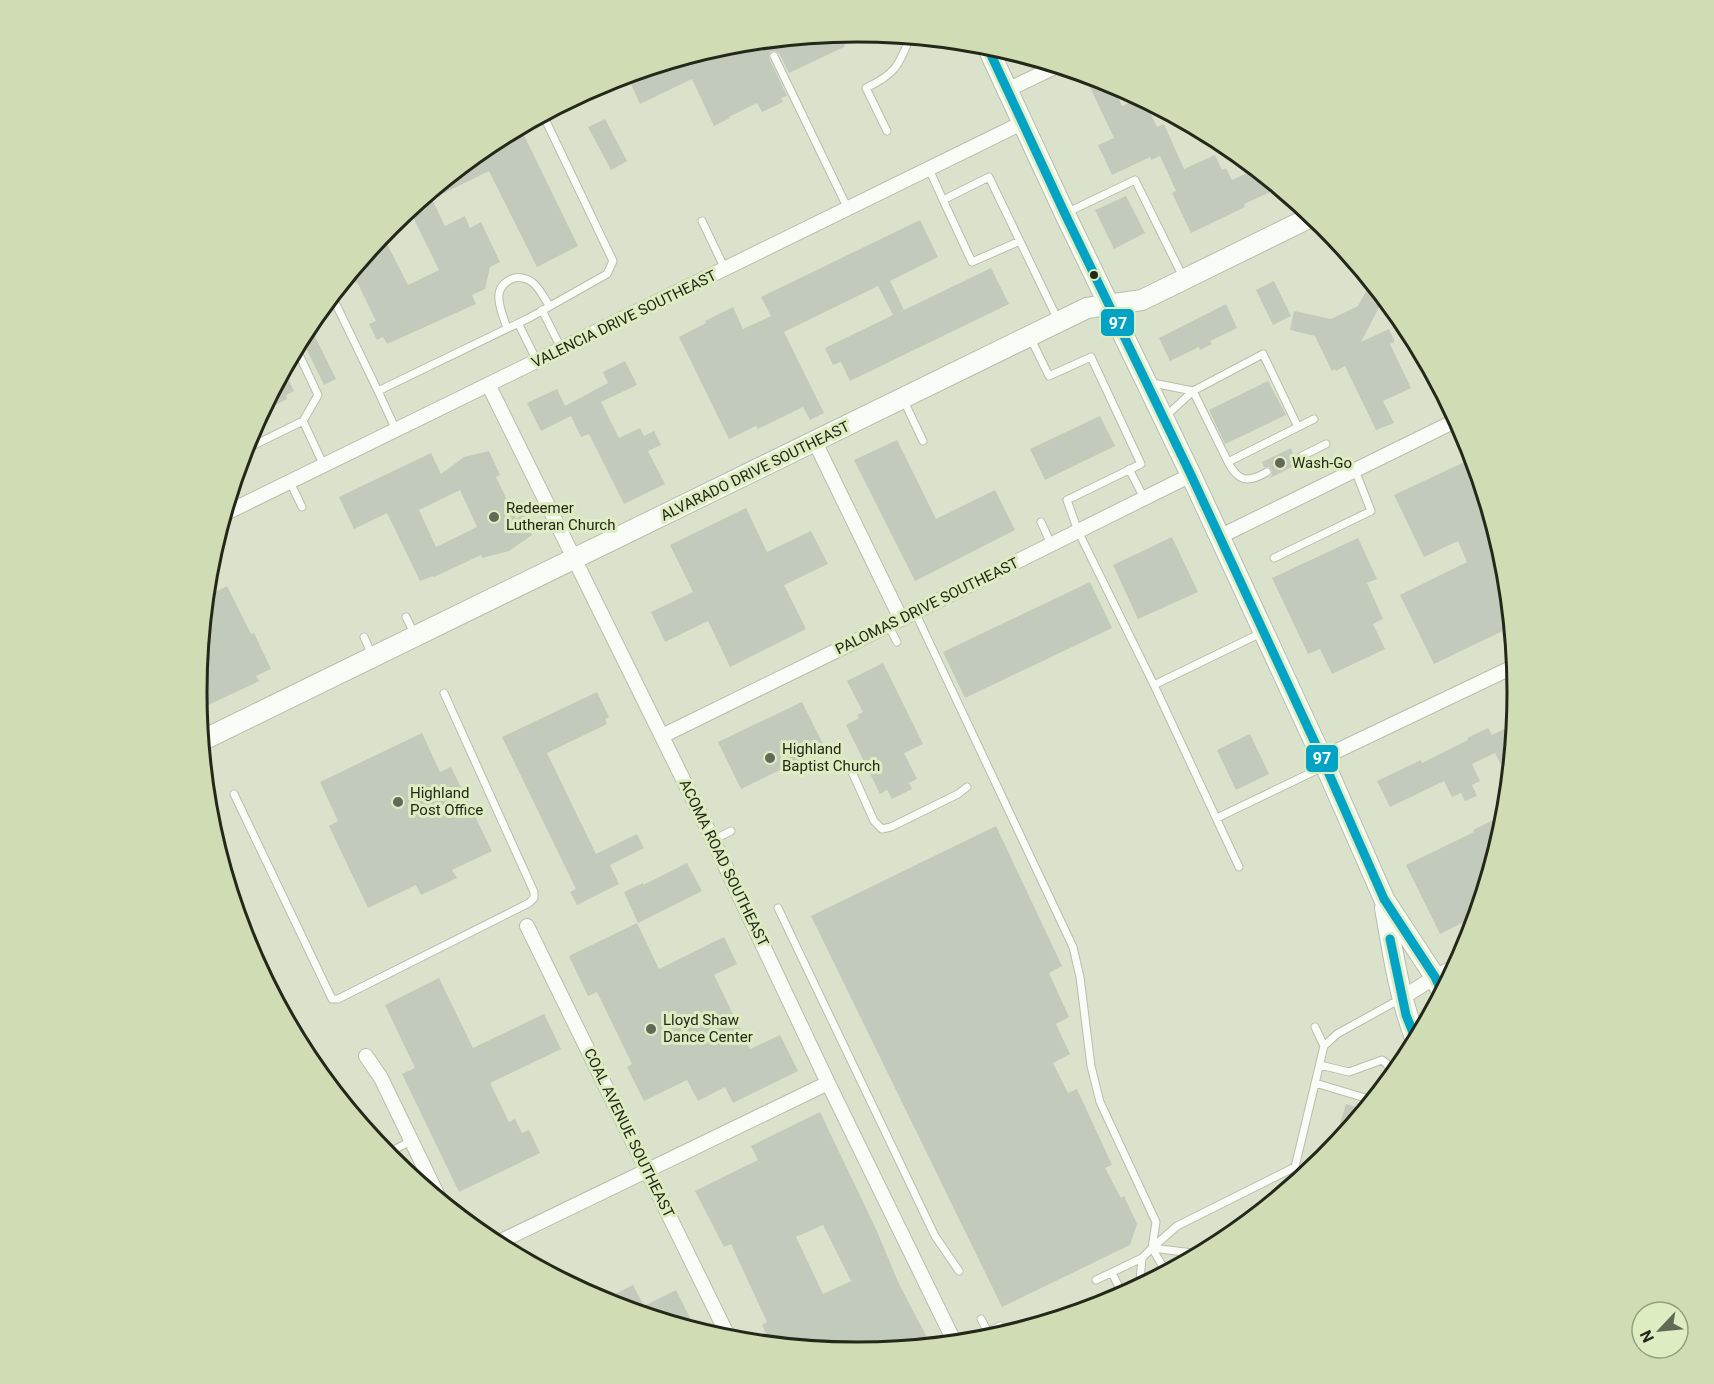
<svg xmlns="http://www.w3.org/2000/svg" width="1714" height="1384" viewBox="0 0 1714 1384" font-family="Roboto,sans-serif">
	<rect width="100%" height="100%" fill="#dae2cc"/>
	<path fill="#c2cbbb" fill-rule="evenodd" d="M849,32l-5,15 -55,26 -10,-20 -4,-2h-4l-2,4v3l18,38 -6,2 2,4 -21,10 -5,-9 -28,14 1,1 -16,8 -22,-47 -52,25 -10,-22 6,-3 -3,-6 95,-29z
		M1098,78l13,4 11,24 18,-8 4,2 13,27 7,-3 20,45 31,-14 7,15 4,-2 6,12 24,-11 23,19 -35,16 1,3 -54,26 -19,-40 4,-2 -16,-35 -9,4 -1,-3 -38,18 -14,-30 16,-7 -26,-55z
		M605,119l22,42 -16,9 -23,-43z
		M520,127l58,119 -41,21 -48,-96 -57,28 13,27 20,-10 5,12 11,-6 19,40 -10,5 -5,22 -13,6 4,9 -89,40 -4,-7 -6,3 -8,-16 7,-3 -19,-39 -3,1 -4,-9 32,-40 26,51 31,-15 -30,-61 81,-66z
		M1126,196l19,37 -31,16 -19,-39z
		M920,220l18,37 -48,24 14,29 87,-42 18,36 -159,77 -9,-19 -8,3 -8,-17 68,-33 -15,-29 -94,46 40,81 -14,7 -7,-13 -45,22 -2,-3 -27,13 -50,-102 27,-14 -1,-2 28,-14 10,22 28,-13 -10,-19z
		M1274,281l17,35 -18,9 -17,-35z
		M1371,282l13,16 -23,44 28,-13 6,13 -5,2 21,44 -28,13 11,22 -18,7 -31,-64 -9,5 -1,-2 -3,2 -17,-35 -25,-6 4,-19 37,8 27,-13z
		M1226,304l11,24 -27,13 2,3 -12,6 -1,-3 -29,14 -11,-23z
		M309,324l27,55 -12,6 -23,-47z
		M625,361l12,24 -36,17 18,36 21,-10 4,8 10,-5 7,14 -13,6 17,33 -41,20 -35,-70 -8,3 -10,-21 -30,15 -14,-28 30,-14 8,17 43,-23 -5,-11z
		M287,377l7,14 -8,4 1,4 -25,13 16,-32z
		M1268,381l18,34 -61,29 -16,-34z
		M1100,416l15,30 -70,34 -15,-31z
		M897,440l39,79 59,-29 20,40 -100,51 -61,-121z
		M1291,448l2,6 -2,2v5l2,3h5l-28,14 2,-4v-4l-3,-3h-5l-2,-5z
		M489,451l11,24 -4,2 20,42 7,-4 9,20 -23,16 -27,7 -1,-3 -47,22 -1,-1 -13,5 -33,-68 -33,16 -15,-32 92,-44 10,21 23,-17zM460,490l17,37 -41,20 -17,-37z
		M1473,458l22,73 -9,4 20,42 5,50 -77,37 -34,-69 67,-33 -9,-21 -34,16 -30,-62z
		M746,508l21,44 44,-21 17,33 -44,21 22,44 -76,38 -22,-46 -43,21 -14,-30 42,-20 -23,-47z
		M1172,537l26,55 -60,27 -25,-54z
		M1358,538l19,41 -10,4 16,36 -10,5 12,25 -53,25 -12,-25 -12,5 -36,-76z
		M1090,582l22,46 -147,70 -22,-46z
		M227,586l24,48 3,-1 17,36 -15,7 3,5 -61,29 -2,-18 10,-95z
		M883,663l40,81 -19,9 13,26 -8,4 3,6 -20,10 -5,-9 -7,4 -34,-69 13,-7 -2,-3 6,-3 -16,-31z
		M597,692l12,25 -4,2 2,5 -60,29 49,101 41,-20 7,14 -34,17 9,19 -42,21 -7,-13 6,-3 -74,-152z
		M802,702l23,46 -84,41 -23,-47z
		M1514,724l-5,57 -14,-28 -23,11 8,17 -8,4 5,11 -12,5 -4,-8 -9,4 -8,-16 -54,26 -13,-26 44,-21 1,3 46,-23 -1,-2 21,-10 4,7z
		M422,733l18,39 11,-5 41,84 -40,19 5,8 -36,17 -5,-10 -48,23 -39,-82 9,-5 -18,-39z
		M1250,734l19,40 -33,16 -19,-40z
		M1497,818l2,3 6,-3v3l-29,95 -36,18 -34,-69 68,-33 -1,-2z
		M996,826l66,140 -13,7 20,44 -13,7 14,30 -17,9 15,30 9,-4 35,76 -7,3 16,30 3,-2 13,28 -7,21 -128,62 -191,-391z
		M687,863l15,28 -64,32 -14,-31 19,-9v2z
		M637,923l22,46 65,-32 13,27 -23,11 36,74 30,-14 18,36 -65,32 -8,-16 -27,14 -11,-21 -43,21 -17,-34 5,-3 -35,-72 -9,4 -19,-40z
		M439,978l34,70 71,-34 17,35 -71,34 19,39 6,-3 7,14 7,-3 11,23 -81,39 -57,-118 13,-6 -30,-63z
		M1346,1104l19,6 -33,39z
		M820,1112l56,117 23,55 32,61 -75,7 -58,-5 -4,-9 -15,7 -8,-1 -9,-19 5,-3 -36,-78 -7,3 -29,-56 63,-31 -7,-14zM823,1225l28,56 -28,13 -27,-57z
		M633,1285l11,21 32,-16 20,40 -95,-29z"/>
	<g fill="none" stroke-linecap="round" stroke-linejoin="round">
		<defs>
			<path id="lane" d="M774,56l74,153
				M887,131l-21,-43c29,-14 33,-22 44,-51
				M929,169l14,31 46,-23 69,143
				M943,200l29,62 48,-21
				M1066,213l69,-33 48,97
				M702,221l23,48
				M332,296l46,95 151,-73 78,-44 6,-13 -70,-146
				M542,310l20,40
				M518,323l19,38
				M507,328c-6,-18 -18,-41 7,-50 5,-1 13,0 18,4 7,5 12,16 17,23
				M1031,339l18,37 42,-19 50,107 -74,36 11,31 76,154 85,182
				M296,348l22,47 -15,26 21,45
				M1263,354l35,73 -70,35 -35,-71z
				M1148,382l45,9
				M378,391l18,39
				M903,399l20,42
				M1166,416l27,-25
				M1298,427l16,-8
				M244,450l59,-29
				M1296,459l30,-15
				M1228,462c10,20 20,21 39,10
				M1129,469l15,29
				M290,482l12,25
				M1041,522l10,22
				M1274,558l97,-47 -16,-41
				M915,612l158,335 7,30 11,89 9,36 56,120 -4,26 25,-22 118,-59 29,-121 13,-12 65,-36
				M406,617l8,16
				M888,625l9,17
				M364,637l8,18
				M1154,685l107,-52
				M852,772l22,49 8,8 9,-2 67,-33 9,-7
				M234,794l98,205h6l191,-96 5,-5v-6l-90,-199
				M1217,818l106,-51
				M713,840l18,-9
				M778,908l157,328 24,35
				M1315,1027l9,19
				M1320,1065l29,7 33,-12c7,4 9,10 9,18
				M1315,1083l57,17
				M386,1154l25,-13
				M1152,1248l49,6
				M1152,1248l14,24
				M1112,1273l11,22
				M1096,1280l46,-22 10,-10
				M1142,1285l-2,-4 2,-23
				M981,1319l10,19
				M969,1341l31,-15"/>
			<path id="street" d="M1007,90l50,-24
				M489,386l224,454 115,243 127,260
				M815,442l86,177
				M224,514l798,-391
				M1219,537l238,-117
				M662,736l239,-117 290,-144
				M1322,758l193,-92
				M527,926l203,414
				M1402,998l33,-21 21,-11
				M366,1056l15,22 59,122
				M495,1244l333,-161"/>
			<path id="secondary" d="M986,44l79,170 126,261 131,283 62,141 51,78 7,15
				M201,741l886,-433 55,-8 171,-84
				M1385,908c8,45 14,89 31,132"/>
		</defs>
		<use href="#lane" stroke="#b7beac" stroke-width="9"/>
		<use href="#street" stroke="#b7beac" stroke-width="16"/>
		<use href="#secondary" stroke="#b7beac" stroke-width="22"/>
		<use href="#lane" stroke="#f9fbf7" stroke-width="7"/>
		<use href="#street" stroke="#f9fbf7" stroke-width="14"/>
		<use href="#secondary" stroke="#f9fbf7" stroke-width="20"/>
		<defs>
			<path id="bus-1" d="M986,44l79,170 126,261 131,283 62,141 51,78 7,15
				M1390,939l16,76 10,25"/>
		</defs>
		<use href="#bus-1" stroke="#deecc2" stroke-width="14"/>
		<use href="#bus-1" stroke="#02a3c5" stroke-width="9"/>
	</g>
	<circle fill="#232818" stroke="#deecc2" stroke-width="2" cx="1094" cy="275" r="5"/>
	<g fill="#636957" stroke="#deecc2" stroke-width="2">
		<circle cx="1280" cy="463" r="6"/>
		<circle cx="494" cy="517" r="6"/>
		<circle cx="770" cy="758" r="6"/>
		<circle cx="398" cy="802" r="6"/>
		<circle cx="651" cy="1029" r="6"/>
	</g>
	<g text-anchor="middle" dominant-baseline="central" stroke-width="6" stroke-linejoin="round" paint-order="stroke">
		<g font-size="15" fill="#232818" stroke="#deecc2">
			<text transform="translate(624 319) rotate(-26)">VALENCIA DRIVE SOUTHEAST</text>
			<text transform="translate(755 471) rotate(-26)">ALVARADO DRIVE SOUTHEAST</text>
			<text transform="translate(927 606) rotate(-26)">PALOMAS DRIVE SOUTHEAST</text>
			<text transform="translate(724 863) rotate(64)">ACOMA ROAD SOUTHEAST</text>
			<text transform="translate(629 1133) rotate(64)">COAL AVENUE SOUTHEAST</text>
		</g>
		<g font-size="15" fill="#232818" stroke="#deecc2" text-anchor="start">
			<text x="1292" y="463">Wash-Go</text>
			<text x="506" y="508">Redeemer<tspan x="506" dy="17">Lutheran Church</tspan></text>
			<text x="782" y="749">Highland<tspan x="782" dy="17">Baptist Church</tspan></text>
			<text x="410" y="793">Highland<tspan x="410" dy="17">Post Office</tspan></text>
			<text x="663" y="1020">Lloyd Shaw<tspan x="663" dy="17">Dance Center</tspan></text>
		</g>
	</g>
	<path d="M0 0H1714V1384H0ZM207 692a650 650 0 1 1 1300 0a650 650 0 1 1-1300 0Z" fill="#cfdcb4" fill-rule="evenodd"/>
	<path fill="none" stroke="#232818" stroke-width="3" d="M207 692a650 650 0 1 1 1300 0a650 650 0 1 1-1300 0Z"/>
	<g stroke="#deecc2" stroke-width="2">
		<rect x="1100" y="308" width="35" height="29" rx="6" fill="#02a3c5"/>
		<rect x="1305" y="744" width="34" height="29" rx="6" fill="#02a3c5"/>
	</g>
	<g font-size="16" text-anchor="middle" font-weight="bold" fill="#fff">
		<text x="1118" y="329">97</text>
		<text x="1322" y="764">97</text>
	</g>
	<g transform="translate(1660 1330) rotate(244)"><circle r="28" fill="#deecc2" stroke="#939e7e" stroke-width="1.5"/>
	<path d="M0-4.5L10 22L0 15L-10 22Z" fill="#636957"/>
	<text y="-9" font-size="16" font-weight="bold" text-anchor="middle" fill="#232818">N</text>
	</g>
</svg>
